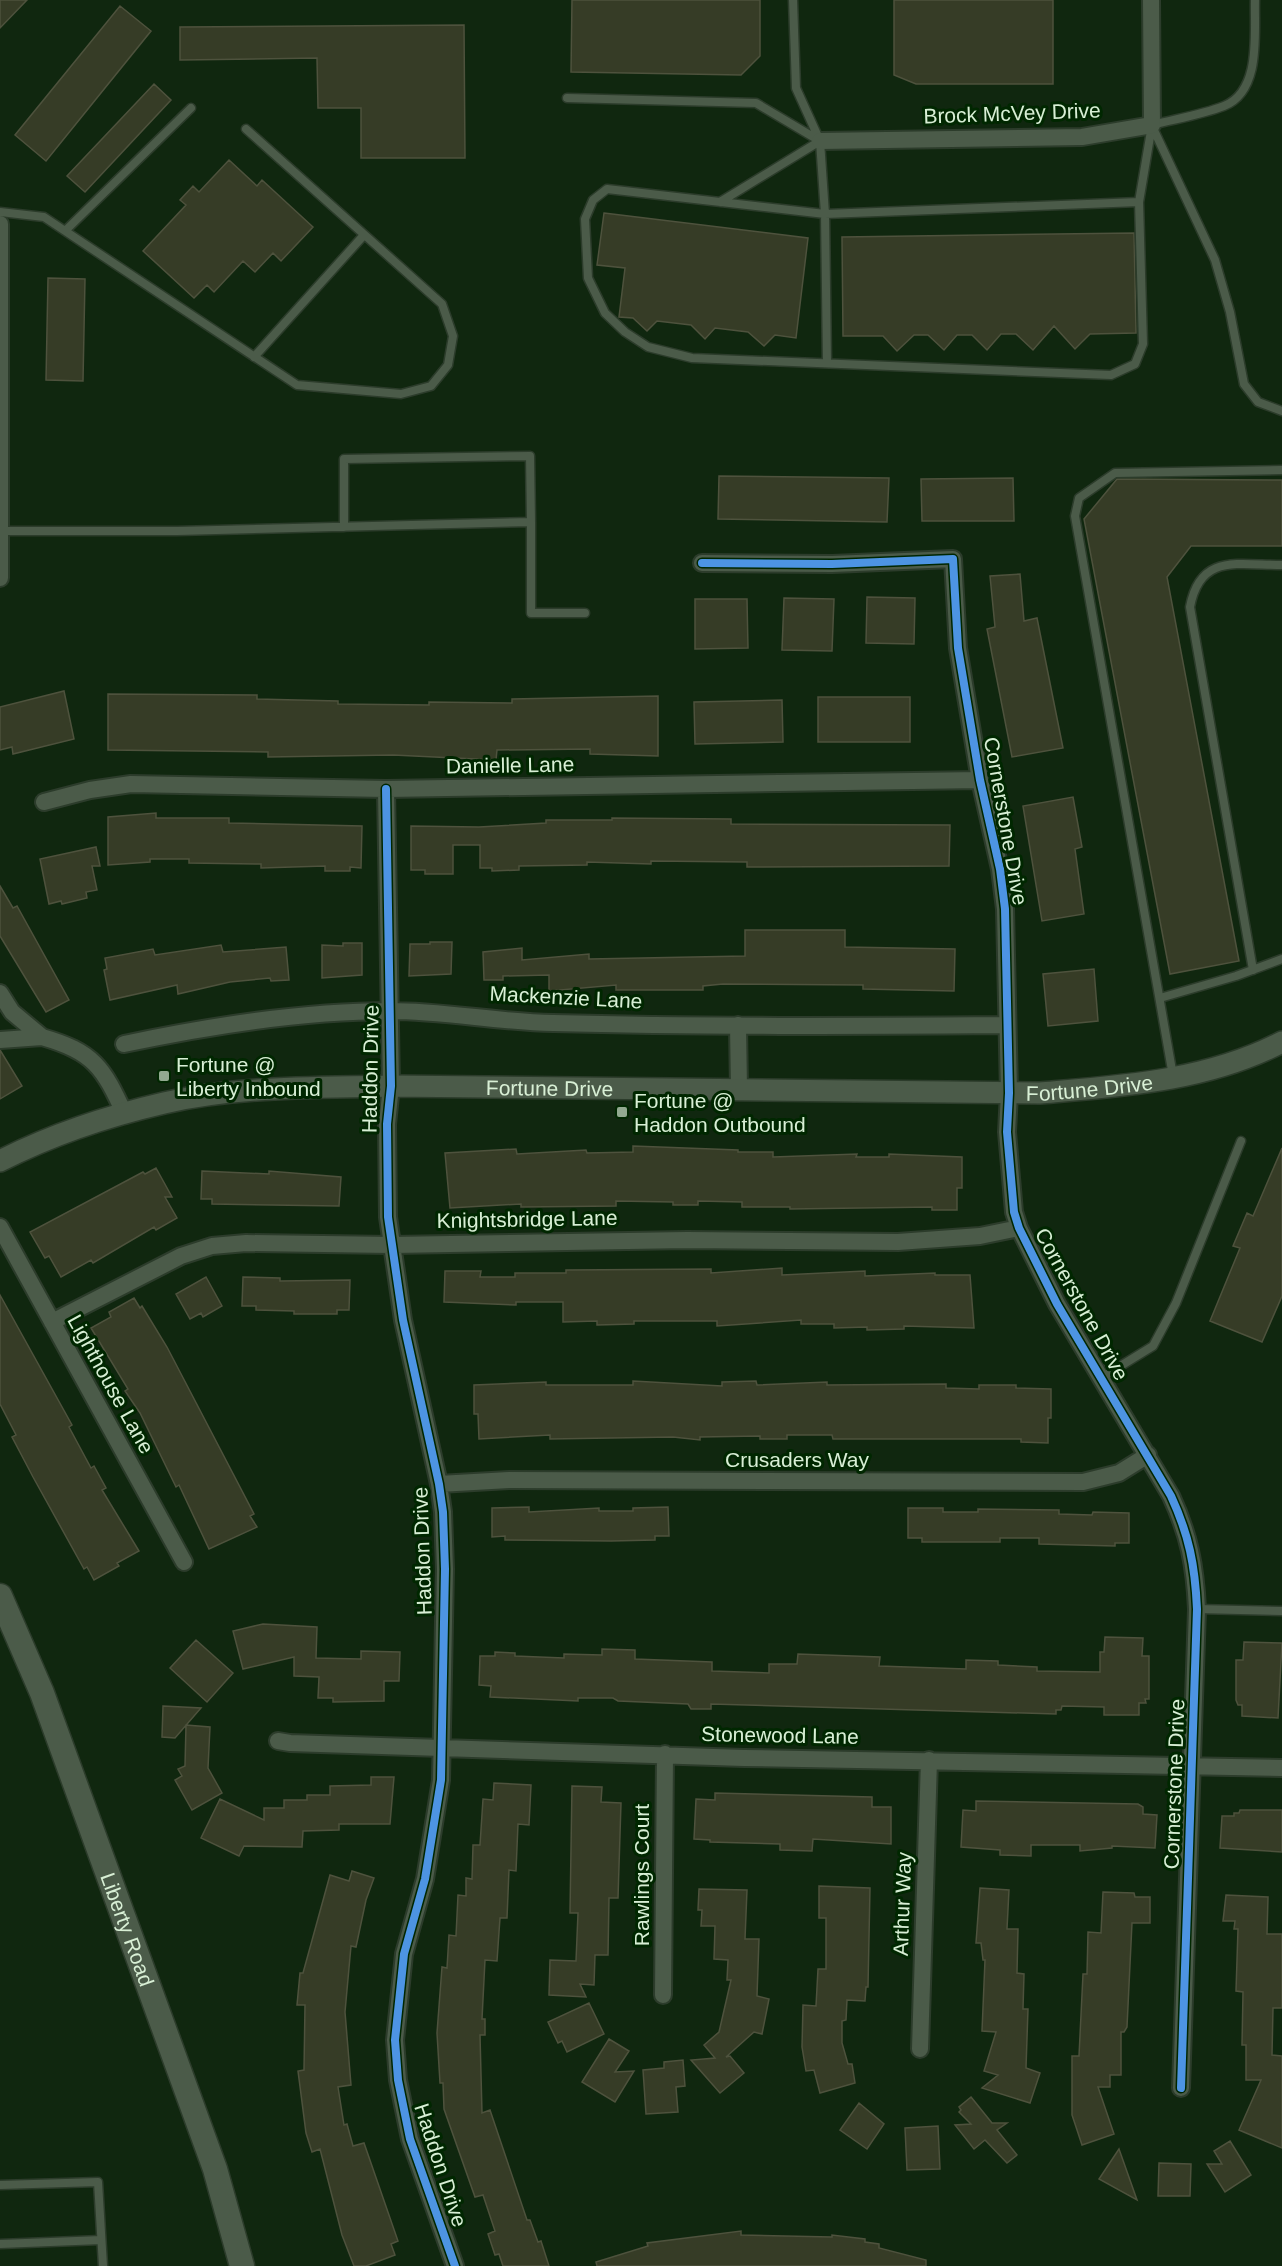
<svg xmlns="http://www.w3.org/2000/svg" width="1282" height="2266" viewBox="0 0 1282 2266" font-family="Arial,sans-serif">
	<rect width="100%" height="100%" fill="#10270f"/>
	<path fill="#363c26" stroke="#4e523d" stroke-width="1.5" d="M0,0h27l-27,28z
		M572,0h188v56l-19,19 -170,-3z
		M894,0h159v84h-137l-22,-9z
		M120,6l31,25 -105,130 -31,-26z
		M464,25l1,133h-104v-50h-43l-1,-50 -137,2v-33z
		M154,84l17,16 -86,92 -18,-16z
		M229,160l28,26 5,-6 51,47 -32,34 -8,-8 -18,19 -12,-11 -29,31 -7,-7 -13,13 -51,-47 43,-46 -6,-5 13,-14 6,6z
		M604,213l204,25 -12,100 -21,-3 -11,11 -16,-14 -33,-4 -10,11 -14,-14 -34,-4 -10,10 -14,-13 -14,-1 6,-49 -28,-3z
		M1134,233l2,100 -46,1 -15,15 -21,-23 -21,24 -17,-16h-15l-14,16 -15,-15h-15l-13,15 -16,-15h-14l-17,16 -14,-15h-40l-1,-99z
		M48,278l37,1 -2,102 -37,-1z
		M719,476l170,2 -2,44 -169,-3z
		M1013,478l1,43h-92l-1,-42z
		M1117,479l165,1v66h-91l-24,31 72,384 -69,13 -86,-455z
		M1020,574l4,47 13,-3 26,130 -51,9 -25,-128 8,-2 -5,-51z
		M867,597l48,1 -1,46 -48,-1z
		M784,598l50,1 -2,52 -50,-1z
		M695,599h52l1,49 -53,1z
		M64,691l10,48 -61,15 -1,-7 -12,3v-43z
		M108,694l149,1v4l81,2v3l91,1v-3l83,1v-4l146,-3v60l-68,-2v-5l-93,1 -1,10 -103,-5 -125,2v-5l-160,-2z
		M818,697h92v45h-92z
		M782,700l1,42 -88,2 -1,-42z
		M1073,797l9,50 -7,2 9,65 -42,7 -19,-115z
		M156,813v5h73v5l133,3 -1,42 -11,-1v4h-25v-5l-64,2v-4l-72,-1v-4h-39v3l-42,3v-48z
		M612,818l119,1v5l219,1 -1,41 -202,1v-5l-96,-1v3l-64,-2v3l-68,1v4l-27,1v-3h-12v-23h-27v29h-28v-4h-14v-44l68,1 67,-4v-3h66z
		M96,847l4,19h-8l5,24 -11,2 1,6 -25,6 -1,-3 -12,3 -9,-45z
		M0,886l13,22 4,-2 52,94 -23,12 -46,-76z
		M745,930h100v17l110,2 -1,42 -91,-2v-4l-140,-1 -20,2v4h-87v-5l-67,6v-16l-46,1v4h-19l-1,-28 39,-4v12l67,-6v5l156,-3z
		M430,942h22l-1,32 -42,2 1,-32h20z
		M343,943h19v32l-40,3v-33l21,1z
		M221,945l2,7 63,-5 3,33 -18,1 -1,-3 -40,4 -52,12 -1,-9 -67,15 -6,-30 3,-1 -2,-11 48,-9 2,6z
		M1094,969l4,52 -50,5 -5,-52z
		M0,1050l22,36 -22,13z
		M633,1146l105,4v2h35v5l84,-3 -1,3h33v-3l73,3v31h-5v22h-25v-3l-142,2v-2h-48v-5l-44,-1v4h-25v-3l-57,-1v5l-95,1v-3l-71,4 -5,-55 71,-4 1,5 69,-4 1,3 46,-1z
		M1282,1148v148l-20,46 -52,-21 30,-73 -7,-2 14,-33 6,3z
		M156,1168l16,29h-7l12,21 -21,12 -2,-3 -61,36 -2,-3 -30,17 -12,-21 -4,2 -15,-26 113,-60 2,2z
		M202,1171l67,3v-3l72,6 -2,29 -127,-2v-5h-11z
		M782,1268v7l83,-4v5l70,-3v2h35l4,53 -70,-2v3l-37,1v-3l-33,1v-4h-33v-4l-84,6v-5h-83v3l-37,1v-4l-34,1v-20h-47v3l-72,-3 1,-31h36l-1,6h35v-4h51v-3l145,-1v4z
		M206,1277l16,29 -19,11 -2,-4 -11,6 -14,-25z
		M243,1277l37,1v3l70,-1 -1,30h-12v4h-43v-3l-38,-1v-4h-14z
		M0,1295l72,130 -3,2 22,41 3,-2 12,22 -4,2 37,61 -22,12 2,3 -25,14 -7,-13 -3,2 -51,-92 -21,-40 4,-2 -16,-31z
		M134,1298l6,10 2,-2 25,41 87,167 -4,2 7,11 -48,22 -30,-64 -3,2 -36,-74 -15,-22 3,-2 -37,-61 20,-11 -2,-5z
		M633,1381l89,5v-4l34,-1 1,4 70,-3v3l119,-1v4l33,1v-4h37v3l35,1v29h-3v25l-27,-1v-3h-188l-1,-4h-45v4h-27v-3l-60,1v3l-27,-3 -123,2v-4l-71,4 -1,-25h-4v-29l72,-3v3h87z
		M529,1507v5l70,-4v3h34v-3l35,-1 1,29h-14v4l-44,1 -106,-1v-4l-13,1v-29z
		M908,1508h35v4h35v-3l81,1v4l33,1 1,-3 36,1v30h-14v3l-76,-2v-6h-39v4h-78v-4h-14z
		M263,1624l54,3 -1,31 45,1v-8l39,1 -1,29h-15v20l-51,1v-4h-15l1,-21 -25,-1v-19l-51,12 -10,-38z
		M1105,1637l38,1 -1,18h7v43h-4l1,4h-7v12h-35v-8l-42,-1 -1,4h-5v4l-345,-10v5h-20l-3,-5 -70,-3 -5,-3h-35v3l-88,-4 1,-11 -12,-1 1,-29h15v-4l20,1v3l49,2v-4l38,1v-6l33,1v9l77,3v9l57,2v-9h28l1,-10 82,3 -1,9 87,3v-9l32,1v4l39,2v4l63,1v-20h4z
		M196,1640l37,33 -26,29 -37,-34z
		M1244,1642l38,1 -4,75 -36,-2v-11h-4l-2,-5v-40h7z
		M163,1706l38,2 -26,30 -13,-1z
		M186,1725l24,2 -2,41 14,25 -30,17 -17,-30 7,-4 -4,-7 7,-3z
		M371,1777h23l-4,47h-51v6l-36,1 -1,16 -58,-1 -5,10 -38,-18 19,-39 44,21v-12h20v-8h23v-5h23v-9l41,-1z
		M494,1783l37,2 -2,40 -11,-1 -2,47 -7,-1 -2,48h-7l-3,43 -12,-1 -3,59h3v16h-5l2,78 8,-3 37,110h3l8,22 3,-1 8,25h-46l-4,-12 -4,1 -7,-21 7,-3 -12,-36 -8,2 -31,-88 -1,-26h-3l-3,-50 5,-66 5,1 2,-33 7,1 2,-41 8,1v-18l6,1 1,-34h7l3,-46 10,1z
		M572,1786l30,1 -1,15 20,1 -3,95h-9l-1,57h-13l-1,30 -14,-1 6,13 -37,-2 1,-35 26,1 2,-48h-8z
		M715,1793l157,4v10h19v37l-78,-5 -1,12 -32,-1v-6l-70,-2v-2l-16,-1 2,-40 19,1z
		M976,1801l162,3 5,3v7l14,1 -2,33 -43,-2v2l-32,3v-6h-49v11l-31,-1v-5l-39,-3 2,-37 13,1z
		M1240,1810h42v42l-62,-4 2,-32h12v-3h5z
		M352,1871l22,7 -8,22 -10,47 -5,-1 -6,66 6,73 -13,2 6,38 3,-1 6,22 11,-3 34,98 -7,3 4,11 -29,11h-12l-12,-31 -22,-86 -8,3 -6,-19 -8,-62 6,-1 1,-65h-8l3,-32h3l27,-98 19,6z
		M819,1886l51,2 -2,99h-2l-1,14 -18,-1 -1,20 -4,1v22l6,21h4l3,19 -35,10 -6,-23 -8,1 -4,-24 1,-42 13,1 2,-37h8v-51h-7z
		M980,1888l29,2 -2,39h11l-1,44 7,1 -1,35h5l-2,59 14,5 -10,30 -48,-15 16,-13 -14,-4 12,-39 -14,-1 3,-71h-2l-2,-17h-5z
		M699,1889l48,1 -2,49h14l-2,57 12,3 -7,35 -8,-2 -28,25 4,-1 14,17 -24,20 -29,-33 24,-2 -11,-13 15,-13 12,-52h-4l1,-20 -14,-1 1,-33h-14l1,-16h-4z
		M1103,1892l31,1 1,4h15v26h-18l-5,104 -3,5h-3v43h-11v12h-12l16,47 -32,11 -10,-30v-59h7l4,-82h4l1,-42 13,1z
		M1226,1895l42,2 -1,37h15v74h-9l-1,47 10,1v92l-43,-18 22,-50h-15v-35h-4l1,-53 -7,-1 2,-62h-4l1,-8h-12z
		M589,2003l15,31 -37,18 -5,-11 -4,2 -10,-21z
		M609,2039l20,12 -14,21 19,-1 -19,31 -33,-20z
		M683,2060l2,26 -9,1 2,25 -32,2 -3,-44 21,-2v-6z
		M971,2097l21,26h15l-10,7 20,25 -10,8 -22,-23 -11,9 -19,-24 16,-1 -12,-12 2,-2 -2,-3z
		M859,2103l25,21 -17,25 -27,-19z
		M938,2126l2,43 -33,1 -2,-42z
		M1230,2141l21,34 -26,17 -18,-28h15l-8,-13z
		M1119,2149l18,51 -38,-21z
		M1159,2163l32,1 -1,32h-32z
		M741,2231v4l91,2v-2l33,4v3l14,2v4l47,12v6h-329l-1,-4 52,-16 -1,-3z"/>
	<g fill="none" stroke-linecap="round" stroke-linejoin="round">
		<defs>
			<path id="service" d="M793,0l3,88 24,53 5,73 2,149
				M567,98l189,5 64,38
				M1152,125c23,-6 49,-10 72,-19 38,-15 30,-74 31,-106
				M1152,126l63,134 15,52 14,72 14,18 24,9
				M720,202l100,-61
				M1139,202l-314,12 -218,-25 -14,11 -8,19 3,59 17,35 20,19 23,15 44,11 419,17 24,-11 8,-20 -4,-142 13,-77
				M0,212l44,5 253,168 104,9 30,-8 17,-21 5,-29 -11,-32 -196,-175
				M65,231l126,-123
				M254,357l110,-122
				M344,527v-68l186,-3 1,66
				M2,531h175l354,-9v91h54
				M1253,970l-63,-363c10,-54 48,-42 92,-42
				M1160,998l76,-22 46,-17
				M1173,1076l-98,-560 4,-18 36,-25 167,-3
				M1101,1378l52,-32 23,-43 65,-162
				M1197,1609l85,2
				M0,2185l98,-3 5,84
				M0,2244l101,-4"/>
			<path id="minor" d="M820,141l262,-4 70,-12 -1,-125
				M0,224v354
				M702,563l130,1 121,-5 5,89 22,132 20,89 5,40 4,184 -2,39 7,80 5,16 38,76 114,192c18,39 24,69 26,113l-16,479
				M386,789l5,297 -4,38 1,93 15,103 36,164 4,28 2,57 -4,211 -16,99 -21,75 -9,86 3,40 12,59 45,127
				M44,802l46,-12 41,-6 255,5 594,-9
				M0,993l12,19 30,25 -42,3
				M738,1025l1,65
				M42,1037c52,15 61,30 83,78
				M124,1044c85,-18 179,-33 266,-33 55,0 108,11 163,12 151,4 303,3 454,2
				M0,1227l184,335
				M52,1322l129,-66 31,-10 34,-3 146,2 295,-5 211,2 82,-6 39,-8
				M439,1484l70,-4 574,2 36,-9 29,-18
				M278,1741l12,2 454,15 538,10
				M663,1995l2,-241
				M920,2049l9,-289"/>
			<g id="tertiary">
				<path id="s1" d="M0,1161c51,-26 108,-45 164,-58 73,-17 152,-15 227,-17l649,7c82,-7 167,-12 242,-51"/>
			</g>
			<g id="secondary">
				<path id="s2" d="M0,1596l42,97 173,476 27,97"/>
			</g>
		</defs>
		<use href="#service" stroke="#2c3c2b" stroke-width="11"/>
		<use href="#minor" stroke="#2c3c2b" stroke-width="20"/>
		<use href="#tertiary" stroke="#2c3c2b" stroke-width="24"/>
		<use href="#secondary" stroke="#2c3c2b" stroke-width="27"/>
		<use href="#service" stroke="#4b5b49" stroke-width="8"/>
		<use href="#minor" stroke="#4b5b49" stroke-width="16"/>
		<use href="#tertiary" stroke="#4b5b49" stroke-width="21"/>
		<use href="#secondary" stroke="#4b5b49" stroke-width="24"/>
		<defs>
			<path id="cycleway" d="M702,563l130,1 121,-5 5,89 22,132 20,89 5,40 4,184 -2,39 7,80 5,16 38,76 114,192c18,39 24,69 26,113l-16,479
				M386,789l5,297 -4,38 1,93 15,103 36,164 4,28 2,57 -4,211 -16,99 -21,75 -9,86 3,40 12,59 45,127"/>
		</defs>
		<use href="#cycleway" stroke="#002700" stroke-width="11"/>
		<use href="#cycleway" stroke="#4d94e3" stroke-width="8"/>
	</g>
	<g fill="#92a990" stroke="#002700" stroke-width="2">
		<rect x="158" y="1070" width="12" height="12" rx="3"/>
		<rect x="616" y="1106" width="12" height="12" rx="3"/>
	</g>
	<g text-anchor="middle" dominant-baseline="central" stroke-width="6" stroke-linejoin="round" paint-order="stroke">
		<g font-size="21" fill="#d8efd5" stroke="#002700">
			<text transform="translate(1012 113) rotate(-2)">Brock McVey Drive</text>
			<text transform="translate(510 765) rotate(-1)">Danielle Lane</text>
			<text transform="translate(1006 821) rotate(80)">Cornerstone Drive</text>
			<text transform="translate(566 997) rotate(3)">Mackenzie Lane</text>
			<text transform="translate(370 1069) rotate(-89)">Haddon Drive</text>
			<text stroke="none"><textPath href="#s1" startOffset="561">Fortune Drive</textPath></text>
			<text stroke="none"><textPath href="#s1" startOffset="1101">Fortune Drive</textPath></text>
			<text transform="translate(527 1219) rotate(-1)">Knightsbridge Lane</text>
			<text transform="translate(1082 1304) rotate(61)">Cornerstone Drive</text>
			<text transform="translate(111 1384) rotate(61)">Lighthouse Lane</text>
			<text x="797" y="1459">Crusaders Way</text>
			<text transform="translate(422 1551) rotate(-92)">Haddon Drive</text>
			<text transform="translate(780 1735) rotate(1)">Stonewood Lane</text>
			<text transform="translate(1174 1784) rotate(-88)">Cornerstone Drive</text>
			<text transform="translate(641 1875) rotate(-90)">Rawlings Court</text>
			<text transform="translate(902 1904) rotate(-88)">Arthur Way</text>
			<text stroke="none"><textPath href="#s2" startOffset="357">Liberty Road</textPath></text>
			<text transform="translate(441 2165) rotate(72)">Haddon Drive</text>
		</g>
		<g font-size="21" fill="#d8efd5" stroke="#002700" text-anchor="start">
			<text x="176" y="1064">Fortune @<tspan x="176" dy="24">Liberty Inbound</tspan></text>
			<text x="634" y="1100">Fortune @<tspan x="634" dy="24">Haddon Outbound</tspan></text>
		</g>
	</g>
</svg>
